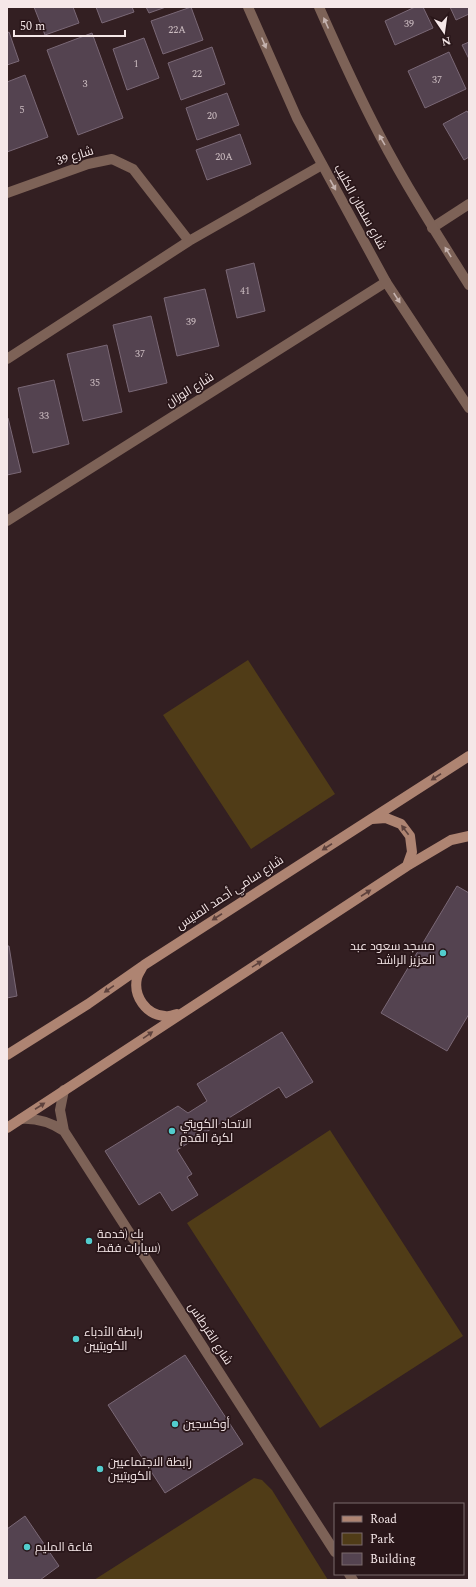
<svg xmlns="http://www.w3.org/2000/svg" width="476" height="1587" viewBox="0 0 476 1587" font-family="Spectral,Cairo,serif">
	<rect width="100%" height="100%" fill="#331f22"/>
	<path fill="#503c17" d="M248,660l87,134 -84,55 -88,-134z
		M330,1130l133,206 -143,92 -133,-205z
		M254,1478l8,2 10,10 56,90h-234z"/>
	<path fill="#544350" stroke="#7a6876" d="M34,7h39l6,16 -34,12z
		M96,7h36l2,5 -32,11z
		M146,7h20l-17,6z
		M191,7l12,33 -40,14 -12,-33z
		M415,7h8l10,21 -38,17 -10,-24z
		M450,7h19v7l-13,6z
		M9,32l10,29 -12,4v-32z
		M92,33l31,85 -45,17 -31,-85z
		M144,38l15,40 -32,12 -14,-41z
		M469,42v17l-7,-14z
		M212,47l13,37 -44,16 -13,-37z
		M449,52l17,37 -41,19 -17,-37z
		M25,75l23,62 -41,15v-70z
		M227,93l12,32 -42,15 -11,-32z
		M467,111l2,3v43l-5,3 -21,-36z
		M240,134l11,30 -44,16 -11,-30z
		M254,263l11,48 -28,7 -11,-48z
		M205,289l14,57 -42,10 -13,-58z
		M151,316l16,67 -38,9 -16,-67z
		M107,345l15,67 -39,9 -16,-67z
		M54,380l15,64 -36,9 -15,-65z
		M8,418l13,54 -14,3v-56z
		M457,886l12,7v121l-22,37 -66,-38z
		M7,946h2l8,50 -10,2z
		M282,1032l31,50 -27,16 -7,-11 -102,63 15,24 -5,3 11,18 -26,16 -12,-19 -21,13 -34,-54 73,-45 10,7 19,-12 -10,-17z
		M185,1355l58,89 -78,49 -57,-88z
		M25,1516l34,50 -19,14h-33v-51z"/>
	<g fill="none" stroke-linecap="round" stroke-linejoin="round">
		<path stroke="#7d6257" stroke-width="10" d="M7,193l81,-29 24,-5 21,10 56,72
			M432,228l37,-24
			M7,359l182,-118 133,-76
			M7,521l379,-239
			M64,1090l-4,20 4,21 271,421
			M21,1119c16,-1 29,3 43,12
			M349,1574l4,6"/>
		<path stroke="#7d6257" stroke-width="10" d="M248,7l49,111 89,164 83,126
			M319,7c19,43 38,85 60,127 27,52 59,102 90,151"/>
		<path stroke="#ae8472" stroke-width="10" d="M372,819l14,-1 15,6 9,12 2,16 -5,14
			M143,966c-2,4 -5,8 -6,12 -4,18 9,37 28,38 4,1 9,-1 12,-2
			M7,1055l81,-51 56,-39 325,-209
			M7,1128l400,-262 44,-26 18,-4"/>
	</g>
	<defs><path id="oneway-solid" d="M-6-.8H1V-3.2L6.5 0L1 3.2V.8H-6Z"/></defs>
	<g fill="#c5b2ae">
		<use href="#oneway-solid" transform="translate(326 23) rotate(-114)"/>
		<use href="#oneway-solid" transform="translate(264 43) rotate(67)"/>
		<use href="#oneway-solid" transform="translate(382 140) rotate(-120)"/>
		<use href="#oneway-solid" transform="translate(333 185) rotate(61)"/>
		<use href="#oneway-solid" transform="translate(448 252) rotate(-122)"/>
		<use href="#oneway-solid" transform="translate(397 298) rotate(57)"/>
	</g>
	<g fill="#5e423d">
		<use href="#oneway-solid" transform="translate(436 777) rotate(147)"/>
		<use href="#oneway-solid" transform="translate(405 830) rotate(-127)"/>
		<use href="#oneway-solid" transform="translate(327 847) rotate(147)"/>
		<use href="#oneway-solid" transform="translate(366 893) rotate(-33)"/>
		<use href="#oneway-solid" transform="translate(217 917) rotate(147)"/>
		<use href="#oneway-solid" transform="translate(257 964) rotate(-32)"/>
		<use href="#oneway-solid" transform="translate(109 989) rotate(145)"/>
		<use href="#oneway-solid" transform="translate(148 1035) rotate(-35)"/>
		<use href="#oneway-solid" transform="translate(40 1106) rotate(-33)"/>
	</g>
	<g fill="#52cdce" stroke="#291619" stroke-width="1.5">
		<circle cx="443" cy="953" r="4"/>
		<circle cx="172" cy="1131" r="4"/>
		<circle cx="89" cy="1241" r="4"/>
		<circle cx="76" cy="1339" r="4"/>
		<circle cx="175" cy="1424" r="4"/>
		<circle cx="100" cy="1469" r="4"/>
		<circle cx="27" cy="1547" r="4"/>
	</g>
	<g text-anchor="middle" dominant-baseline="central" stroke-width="3.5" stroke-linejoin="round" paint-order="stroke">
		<g font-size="10" fill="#cdbec2">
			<text x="409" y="24">39</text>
			<text x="177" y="30">22A</text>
			<text x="136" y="64">1</text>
			<text x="197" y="74">22</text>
			<text x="437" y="80">37</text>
			<text x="85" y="84">3</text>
			<text x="22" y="110">5</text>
			<text x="212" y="116">20</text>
			<text x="224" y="157">20A</text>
			<text x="245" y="291">41</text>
			<text x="191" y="322">39</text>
			<text x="140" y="354">37</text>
			<text x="95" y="383">35</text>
			<text x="44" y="416">33</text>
		</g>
		<g font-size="12" fill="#f5e7e8" stroke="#291619">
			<text transform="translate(75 156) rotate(-17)">شارع 39</text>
			<text transform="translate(360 207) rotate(61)">شارع سلطان الكليب</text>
			<text transform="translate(190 390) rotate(-32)">شارع الوزان</text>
			<text transform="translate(230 893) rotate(-33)">شارع سامي أحمد المنيس</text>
			<text transform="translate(210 1334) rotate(57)">شارع القرطاس</text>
		</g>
		<g font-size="12" fill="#f5e7e8" stroke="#291619" text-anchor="start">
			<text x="435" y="946" text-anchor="end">مسجد سعود عبد<tspan x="435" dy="14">العزيز الراشد</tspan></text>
			<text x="180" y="1124">الاتحاد الكويتي<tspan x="180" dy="14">لكرة القدم</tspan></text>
			<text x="97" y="1234">بك (خدمة<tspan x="97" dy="14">سيارات فقط)</tspan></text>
			<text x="84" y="1332">رابطة الأدباء<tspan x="84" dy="14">الكويتيين</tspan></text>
			<text x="183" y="1424">أوكسجين</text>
			<text x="108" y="1462">رابطة الاجتماعيين<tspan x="108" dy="14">الكويتيين</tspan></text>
			<text x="35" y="1547">قاعة المليم</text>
		</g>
	</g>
	<rect width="476" height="1587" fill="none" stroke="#f5e7e8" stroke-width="16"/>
	<rect x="334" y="1503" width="130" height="72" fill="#291619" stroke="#7b6a6c"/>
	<rect x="342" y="1516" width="20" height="6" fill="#ae8472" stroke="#7b6a6c"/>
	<text x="370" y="1523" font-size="12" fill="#f5e7e8">Road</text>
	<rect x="342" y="1533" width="20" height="12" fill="#503c17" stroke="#7b6a6c"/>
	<text x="370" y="1543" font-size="12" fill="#f5e7e8">Park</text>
	<rect x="342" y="1553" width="20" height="12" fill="#544350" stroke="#7b6a6c"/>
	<text x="370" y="1563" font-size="12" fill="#f5e7e8">Building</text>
	<g transform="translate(444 32) rotate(167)" stroke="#291619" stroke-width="3" paint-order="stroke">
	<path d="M0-3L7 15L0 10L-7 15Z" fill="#f5e7e8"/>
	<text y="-6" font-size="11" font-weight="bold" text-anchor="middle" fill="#f5e7e8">N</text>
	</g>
	<path d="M14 30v6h111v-6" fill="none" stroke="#f5e7e8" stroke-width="2"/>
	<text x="20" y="30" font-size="12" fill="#f5e7e8" stroke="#291619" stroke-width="3" paint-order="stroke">50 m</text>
</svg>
